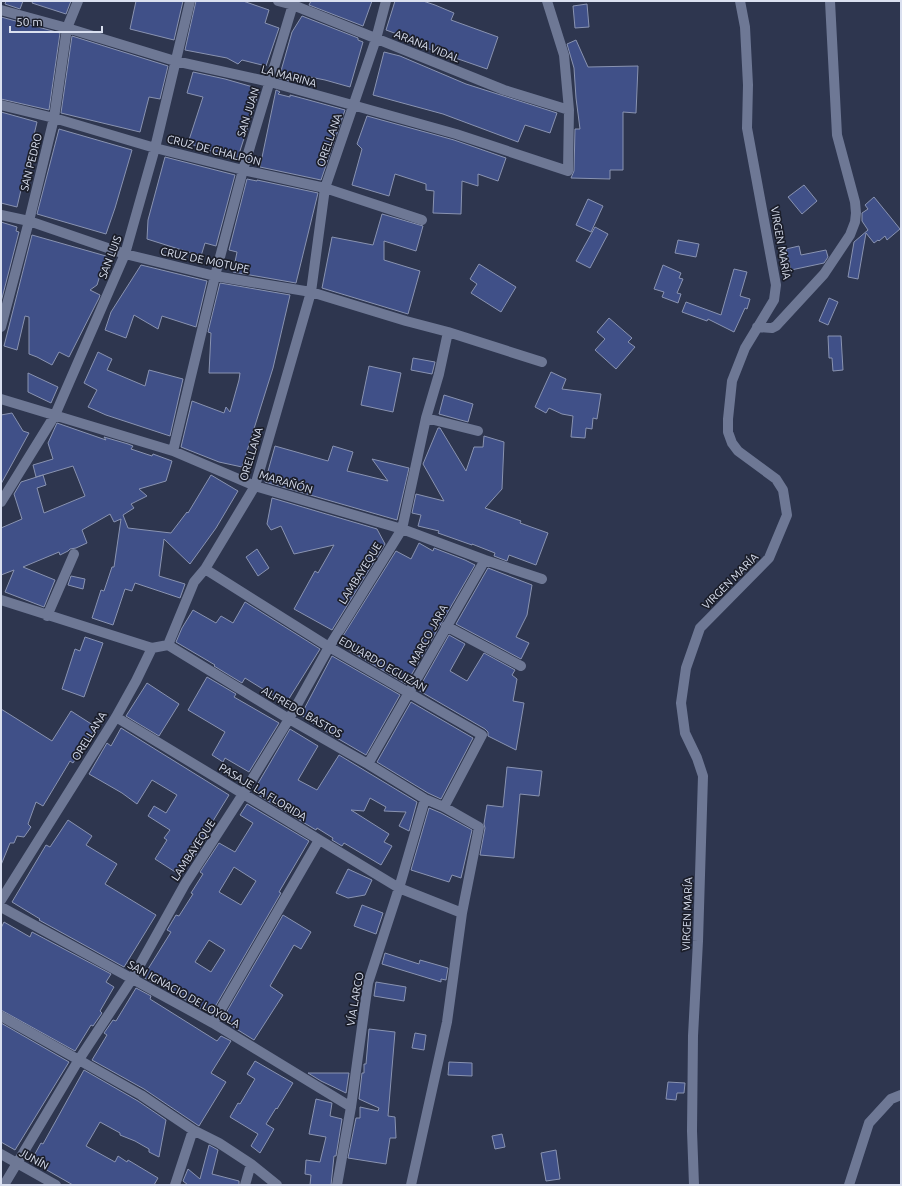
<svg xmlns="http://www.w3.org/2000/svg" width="902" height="1186" viewBox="0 0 902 1186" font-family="Ubuntu,sans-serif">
	<rect width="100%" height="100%" fill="#2e364f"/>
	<path fill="#405088" stroke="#8993b1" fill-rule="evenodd" d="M6,1h17l-3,8 -15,-5z
		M33,1h38l-5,13 -34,-11z
		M136,1h47l-9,39 -44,-11z
		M196,1h47l26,9 -4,13 14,5 -13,38 -24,-6 -4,4 -11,-6 -42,-8z
		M311,1h61l-9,25 -54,-21z
		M395,1h28l12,4 19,8 -3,7 47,17 -11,32 -69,-24 4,-2 -36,-13z
		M587,4l2,23 -14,1 -2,-22z
		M302,16l56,22v2l5,2 -13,45 -25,-7 -30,-6 -6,7 -10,-3 13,-46z
		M1,17l59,16 -11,77 -48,-11z
		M72,36l96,30 -8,33 -11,-2 -9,35 -79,-19z
		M576,40l12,27 50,-1 -2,47 -13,-1v58h-13v9l-39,-1 3,-7 1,-42h5l-4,-31 -2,-30 -7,-24z
		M384,52l16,4 66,28 91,29 -7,20 -25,-8 -7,17 -75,-28 -70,-19z
		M193,72l32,7 35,10 -23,71 -49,-17 15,-46 -16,-4z
		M276,90l4,2 -2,2 12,3v-2l15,4 40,11 -24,70 -61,-13z
		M1,112l36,10 -20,85 -16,-4z
		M367,116l87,24 52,18 -8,23 -20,-7v12l-16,-5 -1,33 -28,-1 1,-22 -8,-1v-6l-31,-10 -6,22 -37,-11 10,-36 -5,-5z
		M59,129l73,21 -17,58 -9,26 -69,-20z
		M165,157l70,18 -19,71 -11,-3 -4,13 -54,-17 1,-19z
		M247,179l10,2v-1l61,13 -22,90 -63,-11 4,-20 -8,-2z
		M804,185l13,16 -15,13 -14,-17z
		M874,197l26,32 -13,11 -2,-4 -6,5 -1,-1 -4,3 -8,-10 -8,46 -10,-2 6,-35 14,-12 -6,-9v-8l6,-4 -3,-4z
		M588,199l15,7 -12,26 -15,-7z
		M382,214l41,12 -7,25 -32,-10v19l36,11 -12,43 -86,-26 10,-51 41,8z
		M1,222l16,5 -1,4 3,1 -18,70z
		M595,227l13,7 -18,34 -14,-7z
		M32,235l74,21 -9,29 -7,5 10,5 -1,3 -30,59 -10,-5 -7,13 -15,-8 -8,-3v-37l-4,-1 -8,34 -13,-4z
		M678,240l21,4 -3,13 -21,-4z
		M799,246l2,9 25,-5 2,7 -4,6 -33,7 -5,-21z
		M479,264l37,23 -15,25 -30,-19 6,-9 -7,-5z
		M141,265l66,16 -11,46 -34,-11 -4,13 -24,-14 -8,23 -21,-8 6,-18z
		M663,265l18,8 -2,5 4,1 -6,14 4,1 -3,9 -16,-6 2,-5 -10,-3z
		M734,269l13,3 -7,24 10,3 -3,10 -2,-1 -11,24 -26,-13 -1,2 -25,-9 4,-10 35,13z
		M220,283l70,12 -17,73 -31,99 -23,-5 -38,-15 11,-46 32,12 2,-6 4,5 9,-32 1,-7h-31l2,-40 -3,-1z
		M829,298l9,4 -10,23 -9,-4z
		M609,318l23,20 -4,4 7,5 -19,22 -21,-19 10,-11 -8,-7z
		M828,336h13l2,34 -10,1 -1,-13h-3z
		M98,352l14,7 -5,11 38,16 4,-16 34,9 -13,57 -64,-21 -18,-8 9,-17 -13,-7z
		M413,358l22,4 -3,12 -21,-4z
		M369,366l32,7 -8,39 -32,-7z
		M551,372l15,7 -4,10 39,5 -4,25 -4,-1 -1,11 -6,-1 -1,10 -14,-1 2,-21 -11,-2 -13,-6 -3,5 -11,-6z
		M28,373l30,14 -7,16 -23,-11z
		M444,395l29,9 -5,18 -29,-8z
		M12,413l11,18 6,2 -28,51v-69z
		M57,423l49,17 -2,-3 24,7 5,2 -2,3 21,7 1,-2 19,7 -6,20 -27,8 8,7 -16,8 3,4 -11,7 5,13 43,5 16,-21 1,1 23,-38 27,16 -22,37 -26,36 -26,-25 -5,37 26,8 -5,14 -45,-15 -3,8 -7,-2 -12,36 -21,-7 9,-28 3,1 8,-24h2l7,-48 -7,3 -4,-8 -28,16 5,13 -11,5 -6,1 -2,2 -8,4 -1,-3 -36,15 32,13 -11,27 -39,-15 9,-22 -13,5v-47l21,-9 -8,-25 7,-12 22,-7 3,10 -9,3 7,25 41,-17 -12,-30 -37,11 -3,-12 20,-6 -5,-16z
		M438,428h2l26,43 8,-24h9l1,-11 20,6 -2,47 -17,19 36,13 -1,2 28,10 -12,32 -27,-10 -2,6 -13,-5 1,-3 -23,-9v1l-34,-12 1,-2 -21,-5 3,-11 -9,-2 4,-19 28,7 -21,-37z
		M275,446l53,15 5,-15 20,6 -6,19 41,10 -16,-22 37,9 -12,52 -132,-38z
		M272,498l105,31 8,15 -53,86 -38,-21 21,-38 3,2 16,-28 -40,9 -13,-28 -10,4 -4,-6z
		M419,543l14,8 1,-3 31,12 10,5 -69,119 -56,-33 5,-8 -12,-7 53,-85 15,8z
		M257,549l12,19 -11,8 -12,-19z
		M488,568l44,17 -5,30 -11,22 13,6 -8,16 -65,-35z
		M71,576l14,3 -2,10 -15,-4z
		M245,602l75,47 -35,56 -12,-8 1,-1 -29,-18 -3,5 -28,-17 1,-1 -39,-23 6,-14 11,-18 23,13 5,-7 12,7z
		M449,635l16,9 -15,27 17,10 17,-28 31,17 -3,5 5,4 -4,22 11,2 -8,47 -28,-14v-4l-3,-3 -67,-39z
		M85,637l18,6 -19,54 -22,-8 13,-40 5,2z
		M332,656l68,39 -34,60 -36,-21 -29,-19z
		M207,677l29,17 -2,3 45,26 -30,49 -24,-14 -2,4 -11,-7 13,-23 -37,-22z
		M147,683l32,21 -20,32 -33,-20z
		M411,702l62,36 -32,61 -13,-6 -51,-31z
		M1,709l51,32 19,-30 25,16 -23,36 -3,-2 -27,45 -7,-4 -8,22 3,3 -7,10 -7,-1 -3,7h-4l-9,22z
		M121,728l108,67 -24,39 3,2 -19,29 -2,-1 -7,11 -25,-16 12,-19 -3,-2 6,-8 -22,-14 6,-10 12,7 11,-18 -25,-15 -15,24 -15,-11 -33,-19 18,-31 4,3z
		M290,729l28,17 -20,34 19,10 22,-35 78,47 -8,29 -10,-5 7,-14 -22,-1 2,-4 -16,-9 -6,13 -13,-1 38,24 -5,8 8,4 -11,19 -37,-22 -2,3 -10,-6 1,-2 -16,-10 -1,2 -63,-38z
		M507,767l35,4 -3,25 -19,-2 -6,64 -34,-3 5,-27 -1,-4 3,-19 16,2z
		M247,804l62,37 -30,51 2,1 -69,119 -2,-1 -1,2 -34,-19 1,-2 -16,-10 -2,3 -15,-8 28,-45 -4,-2 9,-15 3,1 14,-22 -2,-1 12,-19 -3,-2 19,-29 16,9 18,-29 -13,-8zM234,867l22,14 -15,24 -22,-13zM209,940l16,10 -14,22 -16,-10z
		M429,808l12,5 31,17 -11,48 -9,-3 -3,7 -38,-12z
		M68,820l24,16 -6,9 31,19 -12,20 51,31 -32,52 -85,-47 1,-1 -28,-17 34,-57 4,2z
		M348,869l24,11 -7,15 -17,3 -12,-5z
		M362,905l21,8 -7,21 -22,-8z
		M283,915l28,17 -10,17 -7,-4 -24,41 13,9 -29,45 -32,-20z
		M4,922l26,15 2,-5 79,42 -5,8 8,5 -14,24 2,2 -9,13 -2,-1 -16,26 -74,-41v-82z
		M385,953l34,11 1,-4 28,8 -2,12 -5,-1v3l-59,-18z
		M376,982l30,5 -2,14 -30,-5z
		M136,988l15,8 -1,3 67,42 4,-5 10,5 -20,32 15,9 -27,44 -55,-37 -52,-29 15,-25 -3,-2 9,-13 3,1z
		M1,1023l68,39 -54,88 -14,-8z
		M369,1029l26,3 -7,84 7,1 1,21h-6l-4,26 -38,-6 8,-40h4v-11l18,4 1,-3 -20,-9 3,-26h2v-9h2z
		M415,1033l11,2 -2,15 -12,-2z
		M255,1061l38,22 -16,26 -1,-1 -10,16 8,5 -14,24 -9,-7 7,-12 -28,-17 8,-14 2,1 15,-25 -8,-5z
		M449,1062l23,1v13l-24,-1z
		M84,1070l54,31 28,19 -7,37 -10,-5v-3l-14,-8 -15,-6v-2l-20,-11 -14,24 29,16 3,-6 9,6 1,-2 30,18 -4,7h-81l-42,-24 10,-18 2,1z
		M308,1073h41l-3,20 -25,-12z
		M668,1082l17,1 -1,10h-7l-1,7 -10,-1z
		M316,1099l16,4 -2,13 12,3 -6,37h-2l-3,29h-21l1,-10 -6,-1 1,-14 14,2 6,-25 -17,-3z
		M502,1134l3,13 -10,2 -3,-13z
		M209,1145l9,5 -6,24 27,7v4h-51l-5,-4 5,-12 12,10z
		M556,1150l4,29 -14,2 -5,-28z"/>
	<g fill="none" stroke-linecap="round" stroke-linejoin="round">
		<path stroke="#6e7895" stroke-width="10" d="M278,1l15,4 211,85 65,20
			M1,10l66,18 108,33 95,21 186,52 112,37 1,-61 -5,-55 -17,-54
			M1,105l53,13 101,30 88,22 82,18 97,32
			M1,215l28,6 96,33 90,22 96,16 95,29 42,11 -9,42 -13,44 -24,111 -73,118 -40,72 -46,75 -58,90 -53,95 -54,82 -74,124
			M1,327l28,-106 25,-103 13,-90 11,-27
			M757,327l15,1 4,-2 48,-52 26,-39 5,-13 1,-9 -1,-11 -18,-67 -7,-134
			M448,332l94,30
			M1,399l172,52 82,35 147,43 83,31 57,19
			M426,418l52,13
			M173,451l42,-175 28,-106 51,-169
			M1,502l54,-87 70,-161 30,-106 35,-147
			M205,569l124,78 153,88 -38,72
			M1,600l151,48 16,-3 26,-63 11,-13 50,-83 56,-194 14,-104 51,-149 10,-38
			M47,616l27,-62
			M446,626l75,40
			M168,645l121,74 79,45 57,35 19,8 35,20 -17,86 -15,109 -36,163
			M116,717l283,171 63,25
			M368,764l117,-204
			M1,900l115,-183 20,-36 16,-33
			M1,907l212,116 138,84
			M1,1016l140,79 52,35 26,13 32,21 26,21
			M213,1023l106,-183
			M1,1154l55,31
			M175,1185l18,-55
			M245,1185l6,-21
			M337,1185l14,-78 17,-124 31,-95 26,-89
			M694,1185l-2,-54 1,-95 5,-95 5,-165 -6,-18 -12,-25 -4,-30 5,-35 14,-40 69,-70 18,-43 -4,-25 -7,-11 -38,-28 -6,-8 -4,-11v-13l4,-38 13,-33 29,-48 2,-15 -29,-157 1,-43 -3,-58 -5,-26
			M849,1185l20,-62 22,-24 10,-4"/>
	</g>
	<g text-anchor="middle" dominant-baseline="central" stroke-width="3.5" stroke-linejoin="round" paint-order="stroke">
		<g font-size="11" fill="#dae0f0" stroke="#1b1e2a">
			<text transform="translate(427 46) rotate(22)">ARANA VIDAL</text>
			<text transform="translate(289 76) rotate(15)">LA MARINA</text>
			<text transform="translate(248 112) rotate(-73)">SAN JUAN</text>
			<text transform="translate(329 140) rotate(-71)">ORELLANA</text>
			<text transform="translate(214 150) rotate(14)">CRUZ DE CHALPÓN</text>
			<text transform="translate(31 162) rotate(-76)">SAN PEDRO</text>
			<text transform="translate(781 243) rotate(80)">VIRGEN MARÍA</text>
			<text transform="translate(110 257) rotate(-69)">SAN LUIS</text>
			<text transform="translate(205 260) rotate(12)">CRUZ DE MOTUPE</text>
			<text transform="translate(251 454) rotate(-73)">ORELLANA</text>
			<text transform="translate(286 482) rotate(17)">MARAÑÓN</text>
			<text transform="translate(360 573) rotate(-58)">LAMBAYEQUE</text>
			<text transform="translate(730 581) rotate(-45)">VIRGEN MARÍA</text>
			<text transform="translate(428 635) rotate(-61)">MARCO JARA</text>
			<text transform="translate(383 664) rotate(30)">EDUARDO EGUIZAN</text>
			<text transform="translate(302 712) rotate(30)">ALFREDO BASTOS</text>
			<text transform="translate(89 736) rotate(-58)">ORELLANA</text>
			<text transform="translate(263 792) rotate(31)">PASAJE LA FLORIDA</text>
			<text transform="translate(193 850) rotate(-57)">LAMBAYEQUE</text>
			<text transform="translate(687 914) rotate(-88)">VIRGEN MARÍA</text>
			<text transform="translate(184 994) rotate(29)">SAN IGNACIO DE LOYOLA</text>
			<text transform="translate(355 999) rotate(-80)">VÍA LARCO</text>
			<text transform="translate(34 1159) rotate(29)">JUNÍN</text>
		</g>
	</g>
	<rect width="902" height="1186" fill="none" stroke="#dae0f0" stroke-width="4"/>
	<path d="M10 26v6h92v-6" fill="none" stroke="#dae0f0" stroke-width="2"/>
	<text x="16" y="26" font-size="12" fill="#dae0f0" stroke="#1b1e2a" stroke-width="3" paint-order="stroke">50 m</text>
</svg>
